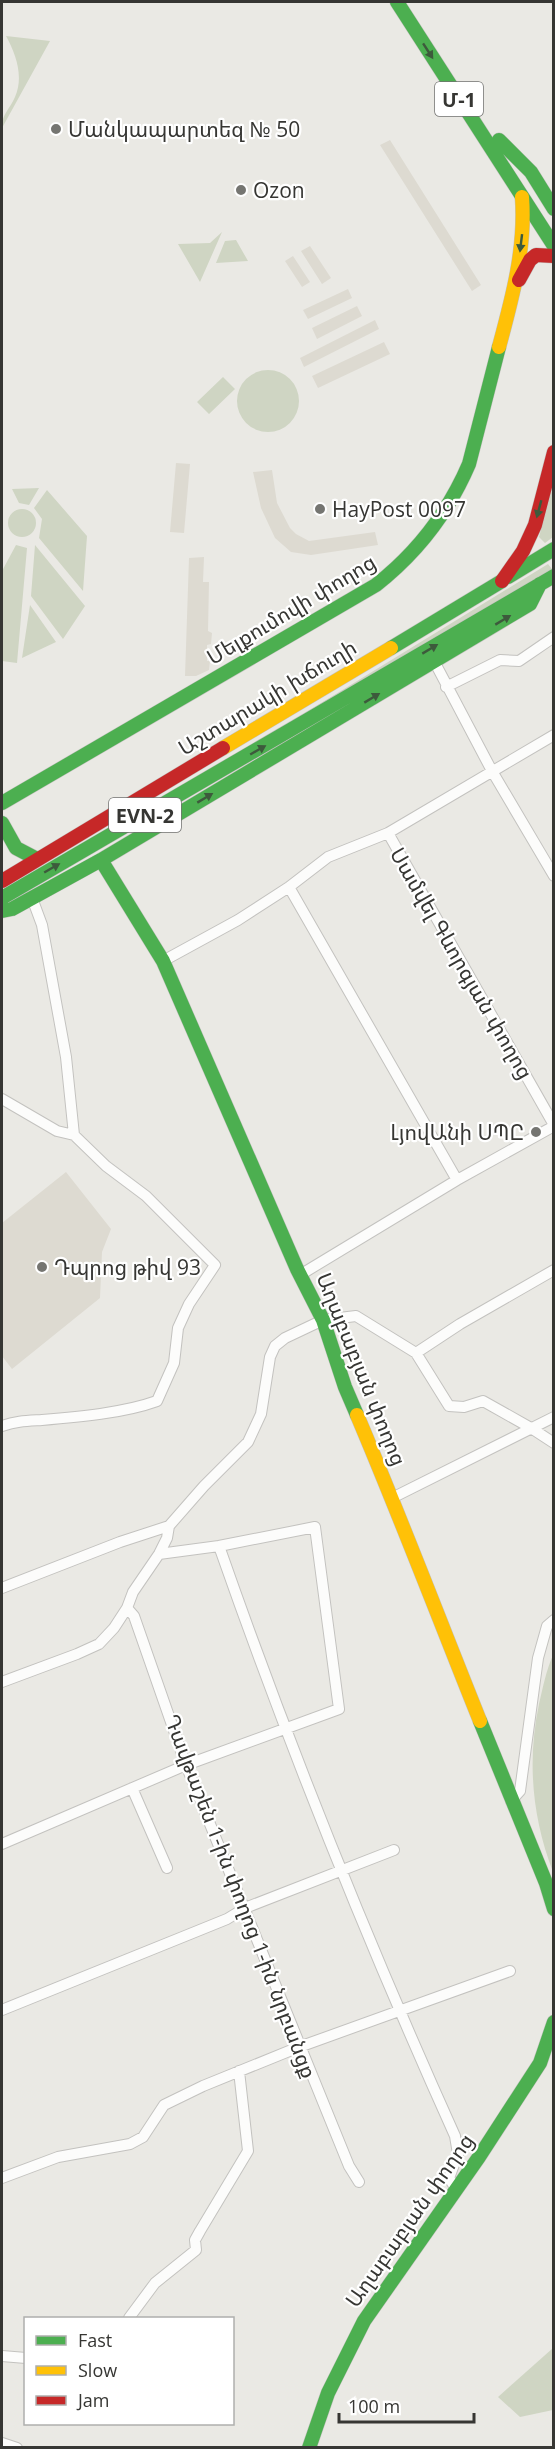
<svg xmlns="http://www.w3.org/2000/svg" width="555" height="2449" viewBox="0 0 555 2449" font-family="'Open Sans','Noto Sans Armenian',sans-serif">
	<rect width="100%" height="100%" fill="#eae9e4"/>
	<path fill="#dddad1" d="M390,140l91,145 -9,6 -92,-146z
		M310,246l21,32 -9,6 -21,-33z
		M293,256l17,26 -8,5 -17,-26z
		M348,289l4,9 -44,21 -5,-9z
		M357,306l5,10 -45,23 -5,-11z
		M375,320l4,9 -75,38 -4,-9z
		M384,342l6,12 -72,34 -6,-12z
		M176,463l14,1 -6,69 -14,-1z
		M272,470l5,33 13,25 6,6 13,7 66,-9 3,13 -67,10 -20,-3 -16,-14 -14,-30 -8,-36z
		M204,557l-1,25h6l-1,49 4,2 -1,11 -4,1v16h3l-1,9 -13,6h-11l4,-118z
		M66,1172l45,57 -9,23 -2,46 -88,71 -10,-13v-133z"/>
	<path fill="#cfd5c3" d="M6,36l44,5 -48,87c-1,-13 8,-19 13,-31 9,-20 1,-43 -9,-61z
		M222,232l-22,50 -22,-38 32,-1z
		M236,240l12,21 -32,2 9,-22z
		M237 401a31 31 0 1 1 62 0a31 31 0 1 1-62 0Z
		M223,377l12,12 -26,25 -12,-12z
		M553,486v51l-8,6 -6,-6z
		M39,488l-10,17 -10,-2 -7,-14z
		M47,490l40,46 -4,55 -44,-53 3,-19 -8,-11z
		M8 523a14 14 0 1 1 28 0a14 14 0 1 1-28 0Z
		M16,545l11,3 -10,115 -15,-2v-90z
		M35,545l50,61 -22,33 -32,-43z
		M548,564l4,5 -88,54 -164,93z
		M30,605l26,37 -34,16z
		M553,1655v217c-21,-55 -26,-111 -14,-168 4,-17 7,-33 14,-49z
		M553,2348v62l-33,7 -22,-20z"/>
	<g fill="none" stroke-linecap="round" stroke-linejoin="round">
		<defs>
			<path id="street" d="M434,661l58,110 62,105
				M446,687l54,-27 19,1 35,-24
				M388,833l166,292
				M289,887l168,293
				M163,961l75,-41 51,-33 39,-30 60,-24 166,-98
				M2,1099l55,32 17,4
				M300,1275l157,-95 97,-54
				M416,1353l44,-29 94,-54
				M2,1426c15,-5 24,-5 40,-6 36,-3 82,-7 115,-19l17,-38 4,-35 11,-24 26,-39 -69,-69 -40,-30 -32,-31 -8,-78 -24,-132 -10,-27
				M392,1498l162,-81
				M159,1554l60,-8c70,200 149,397 236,590l3,18 -9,24 7,11
				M2,1588l118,-46 49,-16
				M127,1608l7,8 52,149 163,401 10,16
				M2,1682l75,-28 22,-10 15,-16 13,-20 6,-16 26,-38 8,-16 2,-12 35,-40 44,-44 13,-28 9,-57 5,-11 10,-8 38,-18 33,-4 60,37 33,53 15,1 19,-6 48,27 23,15
				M132,1788l35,80
				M511,1801l9,-10 18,-133 9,-32 7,-6
				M2,1844l184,-79 153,-56 -24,-182 -96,19
				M2,2010l188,-76 37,-15 18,-11 149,-58
				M2,2178l56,-21 72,-13 13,-7 21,-32 39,-19 96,-39 211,-76
				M129,2318l26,-35 41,-33 -1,-10 5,-9 48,-80 -9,-80
				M2,2356l24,2
				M2,2443l15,5"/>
			<path id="fast" d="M397,2l157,244
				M499,140l32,32 23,37
				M508,577l46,-28
				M513,600l41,-24
				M391,648l111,-67
				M2,803l374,-218c42,-33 72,-72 93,-121l30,-117
				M2,823l14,25 21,11
				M101,860l62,101 134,308 26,51 22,67 12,28
				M2,898l511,-298
				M2,911l10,-2 89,-49 429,-256 10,-20
				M480,1721l66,162 8,26
				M309,2448l19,-55 36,-72 115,-164 61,-94 14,-41"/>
			<path id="slow" d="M499,347c13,-48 27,-99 23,-150
				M223,748l168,-100
				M357,1415c43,101 82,204 123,306"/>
			<path id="jam" d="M519,280l11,-20 6,-5 18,1
				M502,581l21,-30 12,-26 19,-73
				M2,881l221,-133"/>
		</defs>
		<use href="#street" stroke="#c3c2bf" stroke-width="12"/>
		<use href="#fast" stroke="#c3c2bf" stroke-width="15"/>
		<use href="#slow" stroke="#c3c2bf" stroke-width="15"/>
		<use href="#jam" stroke="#c3c2bf" stroke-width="15"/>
		<use href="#street" stroke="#fcfcfb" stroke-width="10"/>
		<use href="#fast" stroke="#4caf50" stroke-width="14"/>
		<use href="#slow" stroke="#ffc107" stroke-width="14"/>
		<use href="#jam" stroke="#c62828" stroke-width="14"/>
	</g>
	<defs><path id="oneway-solid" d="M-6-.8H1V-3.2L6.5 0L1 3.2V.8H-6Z" transform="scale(1.5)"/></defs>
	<g fill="#3d5a3c">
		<use href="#oneway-solid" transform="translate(428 51) rotate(57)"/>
		<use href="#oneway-solid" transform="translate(521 243) rotate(97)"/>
		<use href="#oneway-solid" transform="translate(539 509) rotate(105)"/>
		<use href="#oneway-solid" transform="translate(503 620) rotate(-31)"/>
		<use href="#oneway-solid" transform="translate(430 649) rotate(-31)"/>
		<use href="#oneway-solid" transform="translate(372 698) rotate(-31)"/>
		<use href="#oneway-solid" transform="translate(258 750) rotate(-30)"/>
		<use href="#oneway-solid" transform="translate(205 798) rotate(-31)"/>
		<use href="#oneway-solid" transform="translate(52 868) rotate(-30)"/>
	</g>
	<g fill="#757571" stroke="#fff" stroke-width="2">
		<circle cx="56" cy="129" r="6"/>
		<circle cx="241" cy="190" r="6"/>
		<circle cx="320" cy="509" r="6"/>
		<circle cx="536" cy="1132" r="6"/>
		<circle cx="42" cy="1267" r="6"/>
	</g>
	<g text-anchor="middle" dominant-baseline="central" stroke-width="4.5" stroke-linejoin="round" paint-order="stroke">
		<g fill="#fff" stroke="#727270" stroke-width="1.5">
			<rect x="435" y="82" width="48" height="34" rx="4.5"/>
			<rect x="109" y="798" width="72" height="34" rx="4.5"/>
		</g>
		<g font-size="20" font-weight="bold" fill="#363633">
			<text x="459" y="99">Մ-1</text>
			<text x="145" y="815">EVN-2</text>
		</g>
		<g font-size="21" fill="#363633" stroke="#fff" text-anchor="start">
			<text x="68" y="129">Մանկապարտեզ № 50</text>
			<text x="253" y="190">Ozon</text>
			<text x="332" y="509">HayPost 0097</text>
			<text x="524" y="1132" text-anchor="end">ԼյովԱնի ՍՊԸ</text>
			<text x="54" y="1267">Դպրոց թիվ 93</text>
		</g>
		<g font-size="21" fill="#363633" stroke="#fff">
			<text transform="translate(291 609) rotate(-31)">Մելքումովի փողոց</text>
			<text transform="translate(267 697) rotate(-31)">Աշտարակի խճուղի</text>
			<text transform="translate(462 963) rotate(60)">Սամվել Գևորգյան փողոց</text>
			<text transform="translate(362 1369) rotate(68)">Աղաբաբյան փողոց</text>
			<text transform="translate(241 1896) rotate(69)">Դավթաշեն 1-ին փողոց 1-ին նրբանցք</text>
			<text transform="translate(409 2220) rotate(-55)">Աղաբաբյան փողոց</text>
		</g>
	</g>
	<rect width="555" height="2449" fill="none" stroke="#363633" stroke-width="6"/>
	<rect x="24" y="2317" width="210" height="108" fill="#ffffff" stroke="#afafad" stroke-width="1.5"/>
	<rect x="36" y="2336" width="30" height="9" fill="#4caf50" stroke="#afafad" stroke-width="1.5"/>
	<text x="78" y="2347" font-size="18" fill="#363633">Fast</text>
	<rect x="36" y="2366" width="30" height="9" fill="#ffc107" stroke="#afafad" stroke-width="1.5"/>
	<text x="78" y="2377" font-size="18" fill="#363633">Slow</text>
	<rect x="36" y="2396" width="30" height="9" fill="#c62828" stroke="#afafad" stroke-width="1.5"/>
	<text x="78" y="2407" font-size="18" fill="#363633">Jam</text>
	<path d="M339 2413v9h135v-9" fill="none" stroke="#363633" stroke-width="3"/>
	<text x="348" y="2413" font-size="18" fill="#363633" stroke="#ffffff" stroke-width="4.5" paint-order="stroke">100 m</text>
</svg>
